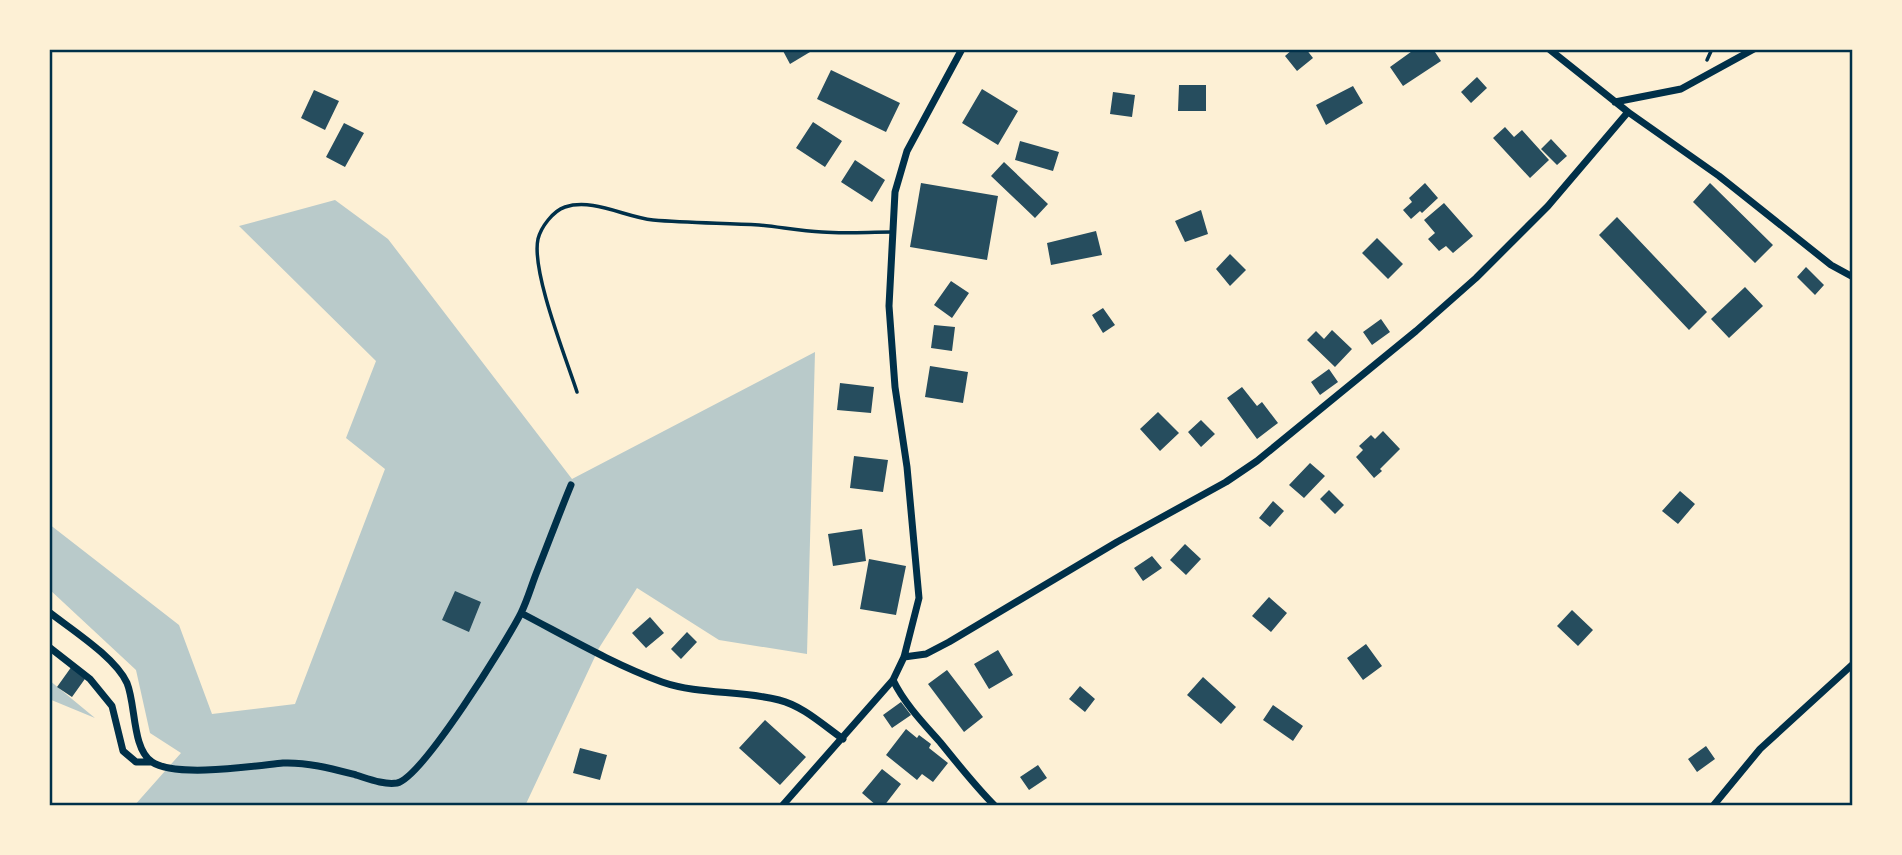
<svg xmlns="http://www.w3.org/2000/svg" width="1902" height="855" viewBox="0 0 1902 855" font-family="Mulish,sans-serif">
	<rect width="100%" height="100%" fill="#fdf0d5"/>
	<path fill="#b9caca" d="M335,200l53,39 184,240 243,-127 -8,302 -88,-14 -82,-52 -38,60 -74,158h-391l47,-53 -31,-20 -14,-63 -87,-81v-65l130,101 33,89 83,-10 90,-235 -39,-31 30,-77 -137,-135z
		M49,680l46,38 -46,-19z"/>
	<path fill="#264d5e" d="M782,49h33l-25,15z
		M1293,49h13l7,9 -16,13 -12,-15z
		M1415,49h18l8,12 -38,25 -13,-19z
		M831,70l69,33 -14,29 -69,-33z
		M1477,77l10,11 -16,15 -10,-11z
		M1179,85h27v26h-28z
		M1353,86l10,17 -37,22 -10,-20z
		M982,89l36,22 -20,34 -36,-22z
		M314,90l25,11 -14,29 -24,-12z
		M1113,92l22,3 -3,22 -22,-3z
		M813,122l29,19 -17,26 -29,-19z
		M344,123l20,10 -19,34 -19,-10z
		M1505,127l9,10 8,-7 27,30 -19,18 -37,-40z
		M1551,139l16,17 -10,9 -16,-16z
		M1020,141l39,11 -6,19 -38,-11z
		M855,160l30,20 -13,22 -31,-20z
		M1004,162l44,42 -13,14 -44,-42z
		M921,183l77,13 -11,64 -77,-13z
		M1425,183l13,15 -16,15 -2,-2 -9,8 -8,-9 9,-8 -3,-4z
		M1710,183l63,62 -18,18 -62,-61z
		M1444,203l29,33 -20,17 -7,-7 -7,5 -11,-12 7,-6 -11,-13z
		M1201,210l7,24 -23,8 -10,-21z
		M1617,217l90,95 -18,18 -90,-95z
		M1096,231l6,24 -51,10 -4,-22z
		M1377,238l26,26 -15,15 -26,-26z
		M1230,254l16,16 -16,16 -14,-17z
		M1806,267l18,18 -9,10 -18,-18z
		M951,281l18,12 -17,25 -18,-13z
		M1745,287l18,19 -34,32 -18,-19z
		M1103,308l12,17 -12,8 -11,-18z
		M1381,319l9,13 -18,13 -9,-13z
		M934,325l21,2 -3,24 -21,-3z
		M1332,330l20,19 -17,18 -28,-27 9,-9 8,8z
		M930,366l38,6 -5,31 -38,-6z
		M1329,369l9,13 -18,13 -9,-13z
		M840,383l34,4 -3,26 -34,-3z
		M1242,387l15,19 5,-4 16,21 -21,16 -30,-41z
		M1158,412l21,21 -19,18 -20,-22z
		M1201,420l14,14 -14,13 -13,-15z
		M1383,431l17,18 -20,20 2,2 -8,7 -18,-21 7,-7 -4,-4 12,-11 4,4z
		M854,456l34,4 -5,32 -33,-4z
		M1310,463l15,13 -21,22 -15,-13z
		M1329,490l15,15 -9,9 -15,-15z
		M1680,491l15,13 -17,20 -16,-13z
		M1273,501l11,10 -14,16 -11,-9z
		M862,529l4,32 -33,5 -5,-32z
		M1185,544l16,15 -15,16 -16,-15z
		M1152,556l10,12 -19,13 -9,-13z
		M869,559l37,7 -10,49 -36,-6z
		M455,591l26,11 -12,30 -27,-12z
		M1269,597l18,16 -16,19 -19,-16z
		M1572,610l21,20 -15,16 -21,-20z
		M650,617l14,16 -18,15 -14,-15z
		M687,632l10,10 -16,17 -10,-10z
		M1366,644l16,22 -19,14 -16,-22z
		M998,650l15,25 -24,14 -15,-25z
		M72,666l15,10 -15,21 -15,-10z
		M947,670l36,47 -19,15 -36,-48z
		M1203,677l33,30 -15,17 -34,-29z
		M1080,686l15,13 -10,13 -16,-13z
		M901,702l10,13 -19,13 -9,-13z
		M1273,705l30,21 -10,15 -30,-21z
		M765,720l41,37 -26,28 -41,-37z
		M906,729l11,9 2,-3 12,9 -2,4 19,15 -15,19 -11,-8 -5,6 -31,-25z
		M1706,746l9,13 -18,13 -9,-13z
		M580,748l27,7 -7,25 -27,-7z
		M1038,765l9,13 -18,12 -9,-13z
		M882,769l19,15 -17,22h-7l-15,-13z"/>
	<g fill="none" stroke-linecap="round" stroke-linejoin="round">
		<path stroke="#003049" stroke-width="3.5" d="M1707,60l5,-11"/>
		<path stroke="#003049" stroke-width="3.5" d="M577,392c-11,-34 -46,-121 -39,-153 3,-12 15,-28 27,-32 28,-9 60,10 88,13 35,3 71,3 106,5 21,2 42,6 63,7 23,2 46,0 69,0"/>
		<path stroke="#003049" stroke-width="7" d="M1549,49l79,63 91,64 112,89 22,12
			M1615,102l66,-13 73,-40
			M49,612c23,18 66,45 78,71 9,22 5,66 25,79 24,16 102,4 131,1 25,-1 50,6 73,12 13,4 28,10 41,8 25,-5 110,-142 124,-170 6,-12 10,-26 15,-39 12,-30 23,-60 35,-89
			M521,613c46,24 92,51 141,69 37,13 79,8 117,18 24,6 44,25 64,39
			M49,647l41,32 22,27 11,45 13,11h15
			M904,657l22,-3 23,-12 168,-100 109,-60 31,-21 159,-130 60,-53 72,-72 80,-94
			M893,680c11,23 30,43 47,62 18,22 35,44 55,64
			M782,806l111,-126 11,-23 15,-59 -12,-131 -12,-80 -6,-81 6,-114 12,-41 55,-102
			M1713,806l47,-57 93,-85"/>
	</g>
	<rect width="1902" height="855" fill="none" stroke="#fdf0d5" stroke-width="102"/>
	<rect x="51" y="51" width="1800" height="753" fill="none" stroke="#003049" stroke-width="2.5"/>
</svg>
